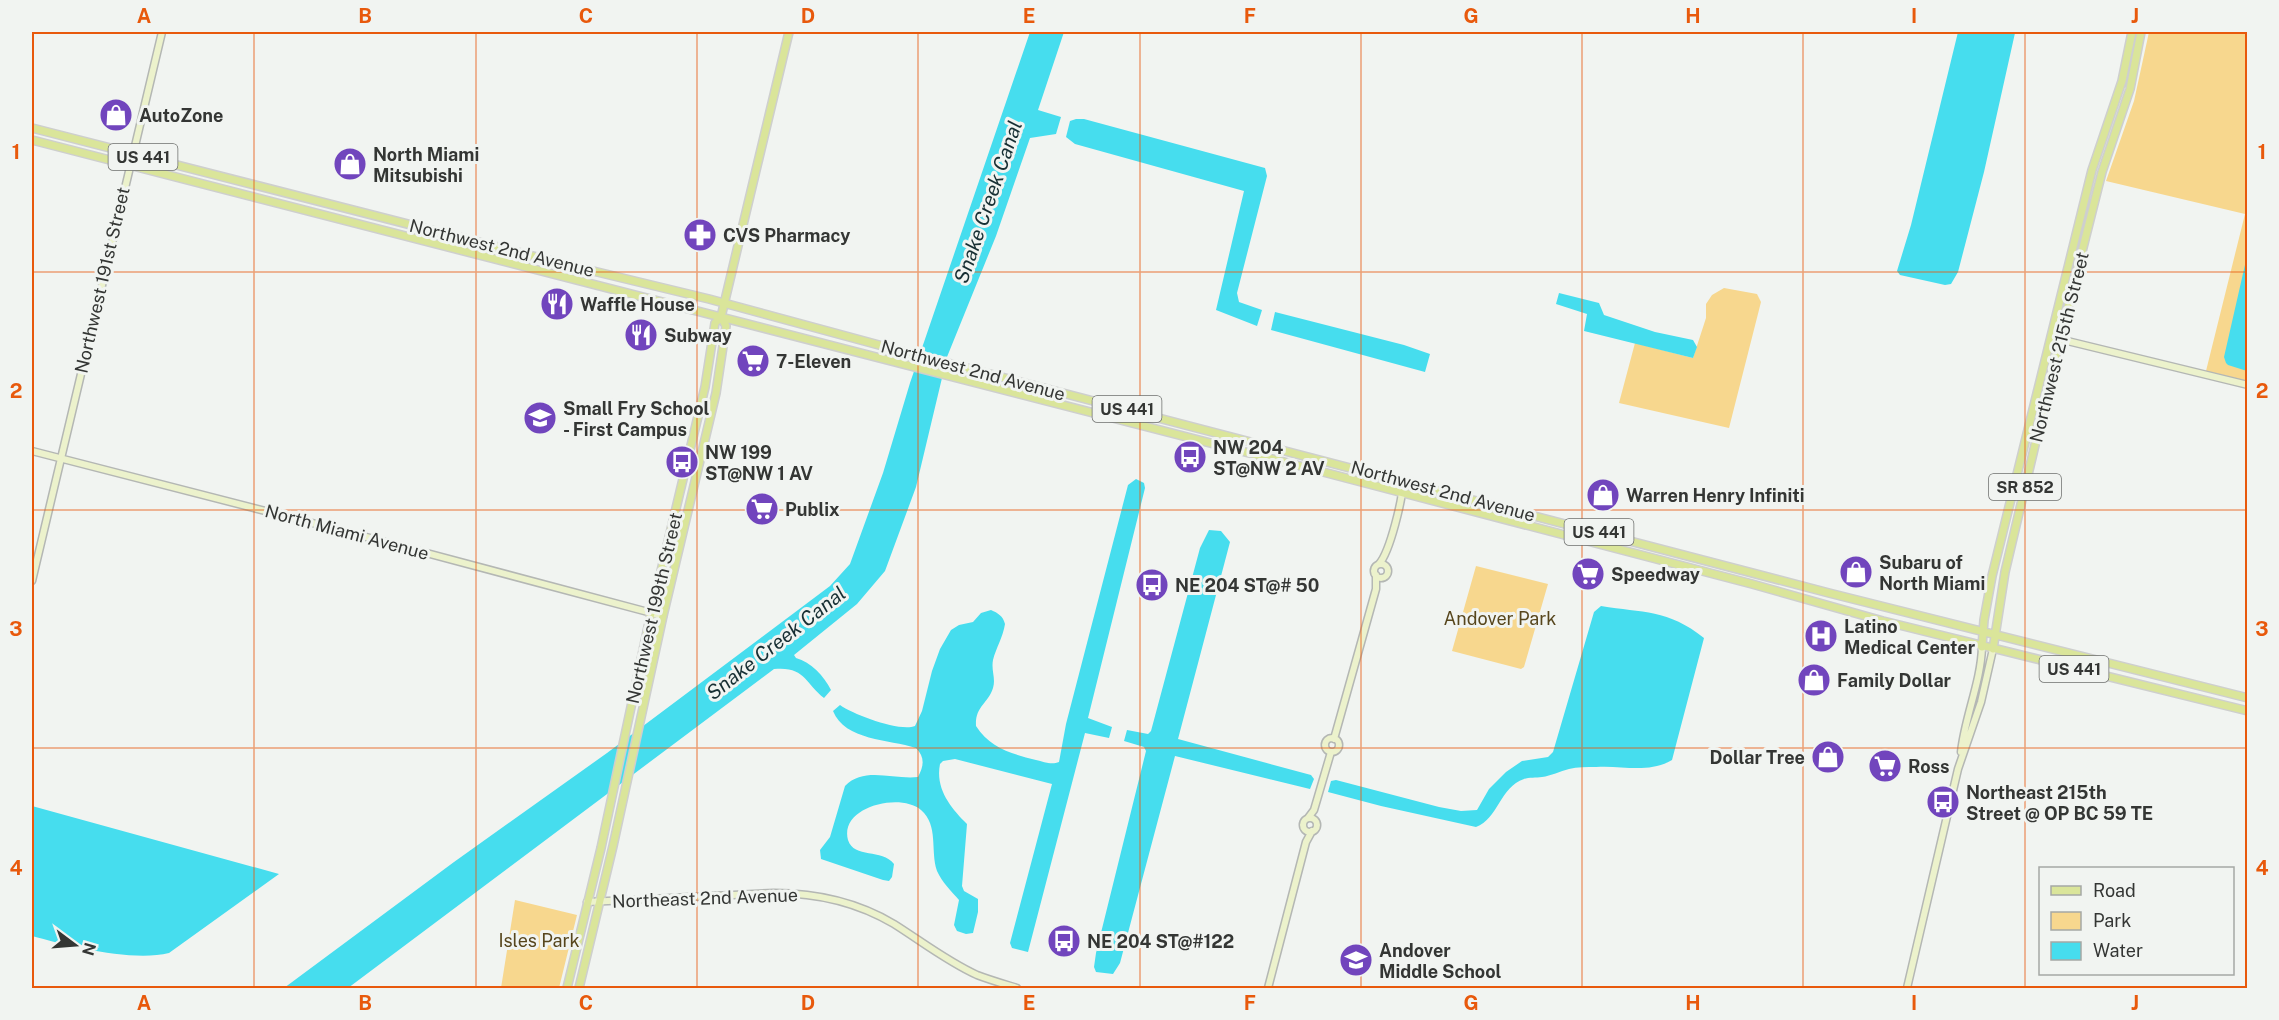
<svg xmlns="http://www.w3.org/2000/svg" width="2279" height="1020" viewBox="0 0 2279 1020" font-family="'Public Sans',sans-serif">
	<rect width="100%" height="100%" fill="#f1f4f1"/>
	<path fill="#f7d78e" d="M2149,32h98v349l-41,-10 39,-157 -139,-33 28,-80z
		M1724,288l33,6 4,8 -32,126 -110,-25 16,-60 58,15 13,-40v-14l6,-9z
		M1476,566l72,18 -24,83 -3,2 -69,-18z
		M515,900l62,15 -18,73h-58z"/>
	<path fill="#46ddee" d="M1030,32h34l-26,78 23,7 -5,17 -26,4 -34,98 -49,121 -31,130 -31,84 -28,33 -63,51 2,3c15,4 28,18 35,32l-7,8c-19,-15 -19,-32 -50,-29l-426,319h-64l170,-126 153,-109 223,-167 20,-22 33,-91 27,-90z
		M1958,32h57v1l-31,139 -26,100 -7,12 -6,1 -45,-10 -3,-4 14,-46z
		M1076,119h8l181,49 2,8 -30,117 2,9 23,8 -5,16 -41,-16 28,-119 -169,-47 -9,-7 4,-16z
		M2247,256v115l-19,-6 -2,-2 -2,-6z
		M1559,293l40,10 5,12 51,17 38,8 4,7 -4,11 -109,-27 3,-17 -31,-10z
		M1275,312l129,33 26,9 -5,18 -154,-42z
		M1136,479l8,4 1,5 -57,230 24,9 -3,11 -24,-5 -57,219 -16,-4 -2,-5 42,-159 -97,-25 -12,2 -3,3c-5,25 11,44 27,60l-5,62 2,5 14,8v13l-5,21 -7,1 -9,-3 -3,-6 5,-25c-8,-9 -17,-18 -22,-29 -7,-21 2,-45 -16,-61 -21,-18 -82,-3 -73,30 6,19 34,8 46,24l-2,13 -3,4 -6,-1 -62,-21 -1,-9 10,-13 15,-51c19,-20 49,-6 73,-9 6,-11 7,-20 -2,-29 -27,-9 -71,-7 -83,-37l7,-6c14,10 60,27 75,21l7,-15 10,-40 8,-22 11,-19 8,-5 14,-3 8,-9 10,-3c7,3 12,6 14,14 -2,13 -9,24 -12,36 -2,11 3,18 0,28 -5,16 -18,18 -17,38 14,22 36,28 60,34 8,2 16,5 23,2l7,-38 62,-239z
		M1209,530l12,1 9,11 -52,197 133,36 3,4 -4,10 -135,-33 -55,207 -7,11 -17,-2 -2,-5 2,-14 50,-202 -2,-4 -20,-6 3,-11 21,4 3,-3 49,-183z
		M1601,606c42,7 67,3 103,32l-32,122c-24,14 -50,5 -76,7 -9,0 -19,0 -27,2 -9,2 -18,7 -27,8 -6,1 -13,0 -18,2 -24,8 -26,40 -48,48l-95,-21 -53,-14 3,-11 5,-1 103,27 22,4 16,-1 12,-21 17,-17 16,-11 26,-4 5,-5 41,-140z
		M32,806l247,68 -110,79c-37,9 -101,-7 -137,-17z"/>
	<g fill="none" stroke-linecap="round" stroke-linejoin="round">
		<defs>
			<path id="secondary" d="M2051,337l197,48
				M32,451l323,83 308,82
				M1379,564c11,-12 24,-66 24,-83
				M1374 571a7 7 0 1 1 14 0a7 7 0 1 1-14 0Z
				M32,581l130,-549
				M1325 745a7 7 0 1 1 14 0a7 7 0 1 1-14 0Z
				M1334,739l42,-150v-14
				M1961,752c4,-36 20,-70 21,-105
				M1308,818l6,-8 17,-58
				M1303 825a7 7 0 1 1 14 0a7 7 0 1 1-14 0Z
				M587,902l187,-9c43,0 83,9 120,31 27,17 54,38 83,51 13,5 27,9 40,13
				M1268,988l38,-146 6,-11
				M1907,988l51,-219 23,-67 12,-53"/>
			<path id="primary" d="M32,128l528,135 149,36 181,49 939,245 419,105
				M32,140l1295,333 425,111 131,37 365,90
				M1982,647l2,-27 8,-44 100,-406 30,-89 10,-49
				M1993,649l12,-77 55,-233 42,-167 28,-83 11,-57
				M567,988l34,-140 50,-235 54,-226 10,-64 6,-6 68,-285
				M579,988l34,-142 50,-230 53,-223 10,-67 -5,-9"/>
		</defs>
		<use href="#secondary" stroke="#b4b7b4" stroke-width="9"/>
		<use href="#primary" stroke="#cecfce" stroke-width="10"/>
		<use href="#secondary" stroke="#ecf2cc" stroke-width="6"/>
		<use href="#primary" stroke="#dae59a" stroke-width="7"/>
	</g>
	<path fill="none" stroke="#e8590c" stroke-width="1.5" stroke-opacity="0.55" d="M254,32v956M476,32v956M697,32v956M918,32v956M1140,32v956M1361,32v956M1582,32v956M1803,32v956M2025,32v956M32,272h2216M32,510h2216M32,748h2216"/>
	<defs>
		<symbol id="shop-disc" viewBox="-11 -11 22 22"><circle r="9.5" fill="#7145bd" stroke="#f1f4f1"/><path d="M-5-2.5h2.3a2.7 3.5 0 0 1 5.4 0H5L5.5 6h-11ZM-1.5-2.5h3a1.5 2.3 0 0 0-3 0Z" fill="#fff"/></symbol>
		<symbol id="pharmacy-disc" viewBox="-11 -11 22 22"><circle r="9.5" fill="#7145bd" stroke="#f1f4f1"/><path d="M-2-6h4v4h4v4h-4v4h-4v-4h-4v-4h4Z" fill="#fff"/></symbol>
		<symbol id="restaurant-disc" viewBox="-11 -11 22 22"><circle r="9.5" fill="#7145bd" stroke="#f1f4f1"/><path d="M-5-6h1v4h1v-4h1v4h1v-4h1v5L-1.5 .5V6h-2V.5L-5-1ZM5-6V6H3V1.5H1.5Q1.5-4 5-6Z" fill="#fff"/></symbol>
		<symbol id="supermarket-disc" viewBox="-11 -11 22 22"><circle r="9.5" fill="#7145bd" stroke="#f1f4f1"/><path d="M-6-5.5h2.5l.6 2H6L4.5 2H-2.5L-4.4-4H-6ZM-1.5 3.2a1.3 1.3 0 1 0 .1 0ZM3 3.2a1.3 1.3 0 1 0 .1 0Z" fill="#fff"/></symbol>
		<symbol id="school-disc" viewBox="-11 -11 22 22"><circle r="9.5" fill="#7145bd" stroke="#f1f4f1"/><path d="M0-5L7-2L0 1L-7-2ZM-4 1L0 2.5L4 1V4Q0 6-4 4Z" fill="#fff"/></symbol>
		<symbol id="bus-disc" viewBox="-11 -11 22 22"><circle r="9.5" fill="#7145bd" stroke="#f1f4f1"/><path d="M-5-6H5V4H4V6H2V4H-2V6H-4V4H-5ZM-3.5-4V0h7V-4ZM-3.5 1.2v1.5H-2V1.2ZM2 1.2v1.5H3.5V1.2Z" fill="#fff"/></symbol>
		<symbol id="hospital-disc" viewBox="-11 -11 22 22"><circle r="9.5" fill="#7145bd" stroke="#f1f4f1"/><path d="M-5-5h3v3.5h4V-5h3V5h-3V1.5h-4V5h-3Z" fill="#fff"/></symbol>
	</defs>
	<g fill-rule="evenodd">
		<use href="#shop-disc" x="97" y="96" width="38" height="38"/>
		<use href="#shop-disc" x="331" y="145" width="38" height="38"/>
		<use href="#pharmacy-disc" x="681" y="216" width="38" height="38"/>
		<use href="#restaurant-disc" x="538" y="285" width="38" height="38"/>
		<use href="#restaurant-disc" x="622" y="316" width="38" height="38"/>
		<use href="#supermarket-disc" x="734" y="342" width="38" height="38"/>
		<use href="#school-disc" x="521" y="399" width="38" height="38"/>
		<use href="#bus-disc" x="1171" y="438" width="38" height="38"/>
		<use href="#bus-disc" x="663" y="443" width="38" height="38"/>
		<use href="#shop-disc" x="1584" y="476" width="38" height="38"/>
		<use href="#supermarket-disc" x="743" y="490" width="38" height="38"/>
		<use href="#shop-disc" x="1837" y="553" width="38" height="38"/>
		<use href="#supermarket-disc" x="1569" y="555" width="38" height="38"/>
		<use href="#bus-disc" x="1133" y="566" width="38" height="38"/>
		<use href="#hospital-disc" x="1802" y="617" width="38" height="38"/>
		<use href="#shop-disc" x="1795" y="661" width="38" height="38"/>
		<use href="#shop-disc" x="1809" y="738" width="38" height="38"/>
		<use href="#supermarket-disc" x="1866" y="747" width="38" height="38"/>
		<use href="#bus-disc" x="1924" y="783" width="38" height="38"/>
		<use href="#bus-disc" x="1045" y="922" width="38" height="38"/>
		<use href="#school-disc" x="1337" y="941" width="38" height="38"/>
	</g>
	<g text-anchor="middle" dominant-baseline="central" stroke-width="6" stroke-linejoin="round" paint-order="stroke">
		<g fill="#f1f4f1" stroke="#6d6f6d" stroke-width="1.5">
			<rect x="108.5" y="144" width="69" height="26" rx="4.5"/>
			<rect x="1092.5" y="396" width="69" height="26" rx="4.5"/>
			<rect x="1989" y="474" width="72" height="26" rx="4.5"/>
			<rect x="1564.5" y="519" width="69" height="26" rx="4.5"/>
			<rect x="2039.5" y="656" width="69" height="26" rx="4.5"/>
		</g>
		<g font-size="16" font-weight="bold" fill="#343634">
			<text x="143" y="157">US 441</text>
			<text x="1127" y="409">US 441</text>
			<text x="2025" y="487">SR 852</text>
			<text x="1599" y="532">US 441</text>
			<text x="2074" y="669">US 441</text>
		</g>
		<g font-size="18" font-weight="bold" fill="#343634" stroke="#f1f4f1" text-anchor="start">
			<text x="139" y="115">AutoZone</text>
			<text x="373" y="154">North Miami<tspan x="373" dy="21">Mitsubishi</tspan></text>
			<text x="723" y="235">CVS Pharmacy</text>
			<text x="580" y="304">Waffle House</text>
			<text x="664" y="335">Subway</text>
			<text x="776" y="361">7-Eleven</text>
			<text x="563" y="408">Small Fry School<tspan x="563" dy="21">- First Campus</tspan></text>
			<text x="1213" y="447">NW 204<tspan x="1213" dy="21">ST@NW 2 AV</tspan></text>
			<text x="705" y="452">NW 199<tspan x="705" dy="21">ST@NW 1 AV</tspan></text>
			<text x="1626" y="495">Warren Henry Infiniti</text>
			<text x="785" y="509">Publix</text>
			<text x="1879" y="562">Subaru of<tspan x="1879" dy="21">North Miami</tspan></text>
			<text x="1611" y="574">Speedway</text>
			<text x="1175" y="585">NE 204 ST@# 50</text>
			<text x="1844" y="626">Latino<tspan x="1844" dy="21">Medical Center</tspan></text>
			<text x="1837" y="680">Family Dollar</text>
			<text x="1805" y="757" text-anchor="end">Dollar Tree</text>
			<text x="1908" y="766">Ross</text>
			<text x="1966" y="792">Northeast 215th<tspan x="1966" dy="21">Street @ OP BC 59 TE</tspan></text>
			<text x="1087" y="941">NE 204 ST@#122</text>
			<text x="1379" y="950">Andover<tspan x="1379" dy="21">Middle School</tspan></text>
		</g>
		<g font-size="18" fill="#343634" stroke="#f1f4f1">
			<text transform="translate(502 248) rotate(14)">Northwest 2nd Avenue</text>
			<text transform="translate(102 280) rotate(-77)">Northwest 191st Street</text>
			<text transform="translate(2059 347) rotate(-76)">Northwest 215th Street</text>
			<text transform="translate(973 370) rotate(15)">Northwest 2nd Avenue</text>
			<text transform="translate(1443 491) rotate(15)">Northwest 2nd Avenue</text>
			<text transform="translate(347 532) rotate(15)">North Miami Avenue</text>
			<text transform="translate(654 608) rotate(-77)">Northwest 199th Street</text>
			<text transform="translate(705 898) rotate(-2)">Northeast 2nd Avenue</text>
		</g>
		<g font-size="18" fill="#57461d" stroke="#f1f4f1">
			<text x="1500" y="618">Andover Park</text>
			<text x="539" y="940">Isles Park</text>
		</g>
		<g font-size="20" font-style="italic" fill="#172f33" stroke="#f1f4f1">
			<text transform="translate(988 202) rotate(-71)">Snake Creek Canal</text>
			<text transform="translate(776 643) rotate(-38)">Snake Creek Canal</text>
		</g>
	</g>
	<rect width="2279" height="1020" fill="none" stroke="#f1f4f1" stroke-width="66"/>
	<rect x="2039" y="867" width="195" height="108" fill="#f1f4f1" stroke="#a5a8a5" stroke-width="1.5"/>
	<rect x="2051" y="886" width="30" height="9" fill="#dae59a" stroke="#a5a8a5" stroke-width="1.5"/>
	<text x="2093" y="897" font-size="18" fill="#343634">Road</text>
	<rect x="2051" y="912" width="30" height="18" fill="#f7d78e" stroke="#a5a8a5" stroke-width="1.5"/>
	<text x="2093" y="927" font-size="18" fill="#343634">Park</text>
	<rect x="2051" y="942" width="30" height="18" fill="#46ddee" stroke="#a5a8a5" stroke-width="1.5"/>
	<text x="2093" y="957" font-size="18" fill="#343634">Water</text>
	<g transform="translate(75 945) rotate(106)" stroke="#f1f4f1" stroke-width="4.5" paint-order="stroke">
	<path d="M0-4.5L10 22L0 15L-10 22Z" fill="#343634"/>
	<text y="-9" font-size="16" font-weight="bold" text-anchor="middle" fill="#343634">N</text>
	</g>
	<rect x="33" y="33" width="2213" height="954" fill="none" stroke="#e8590c" stroke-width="2"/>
	<g font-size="20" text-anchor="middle" font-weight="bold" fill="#e8590c">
		<text x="144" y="23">A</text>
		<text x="365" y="23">B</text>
		<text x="586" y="23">C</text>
		<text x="808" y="23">D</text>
		<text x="1029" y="23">E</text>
		<text x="1250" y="23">F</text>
		<text x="1471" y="23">G</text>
		<text x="1693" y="23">H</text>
		<text x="1914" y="23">I</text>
		<text x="2135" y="23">J</text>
		<text x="16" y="159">1</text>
		<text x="2262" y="159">1</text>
		<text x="16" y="398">2</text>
		<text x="2262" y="398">2</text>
		<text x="16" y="636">3</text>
		<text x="2262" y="636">3</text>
		<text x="16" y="875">4</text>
		<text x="2262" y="875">4</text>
		<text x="144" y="1010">A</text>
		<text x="365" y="1010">B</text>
		<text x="586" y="1010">C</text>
		<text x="808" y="1010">D</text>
		<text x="1029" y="1010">E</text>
		<text x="1250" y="1010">F</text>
		<text x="1471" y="1010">G</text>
		<text x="1693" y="1010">H</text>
		<text x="1914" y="1010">I</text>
		<text x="2135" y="1010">J</text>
	</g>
</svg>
